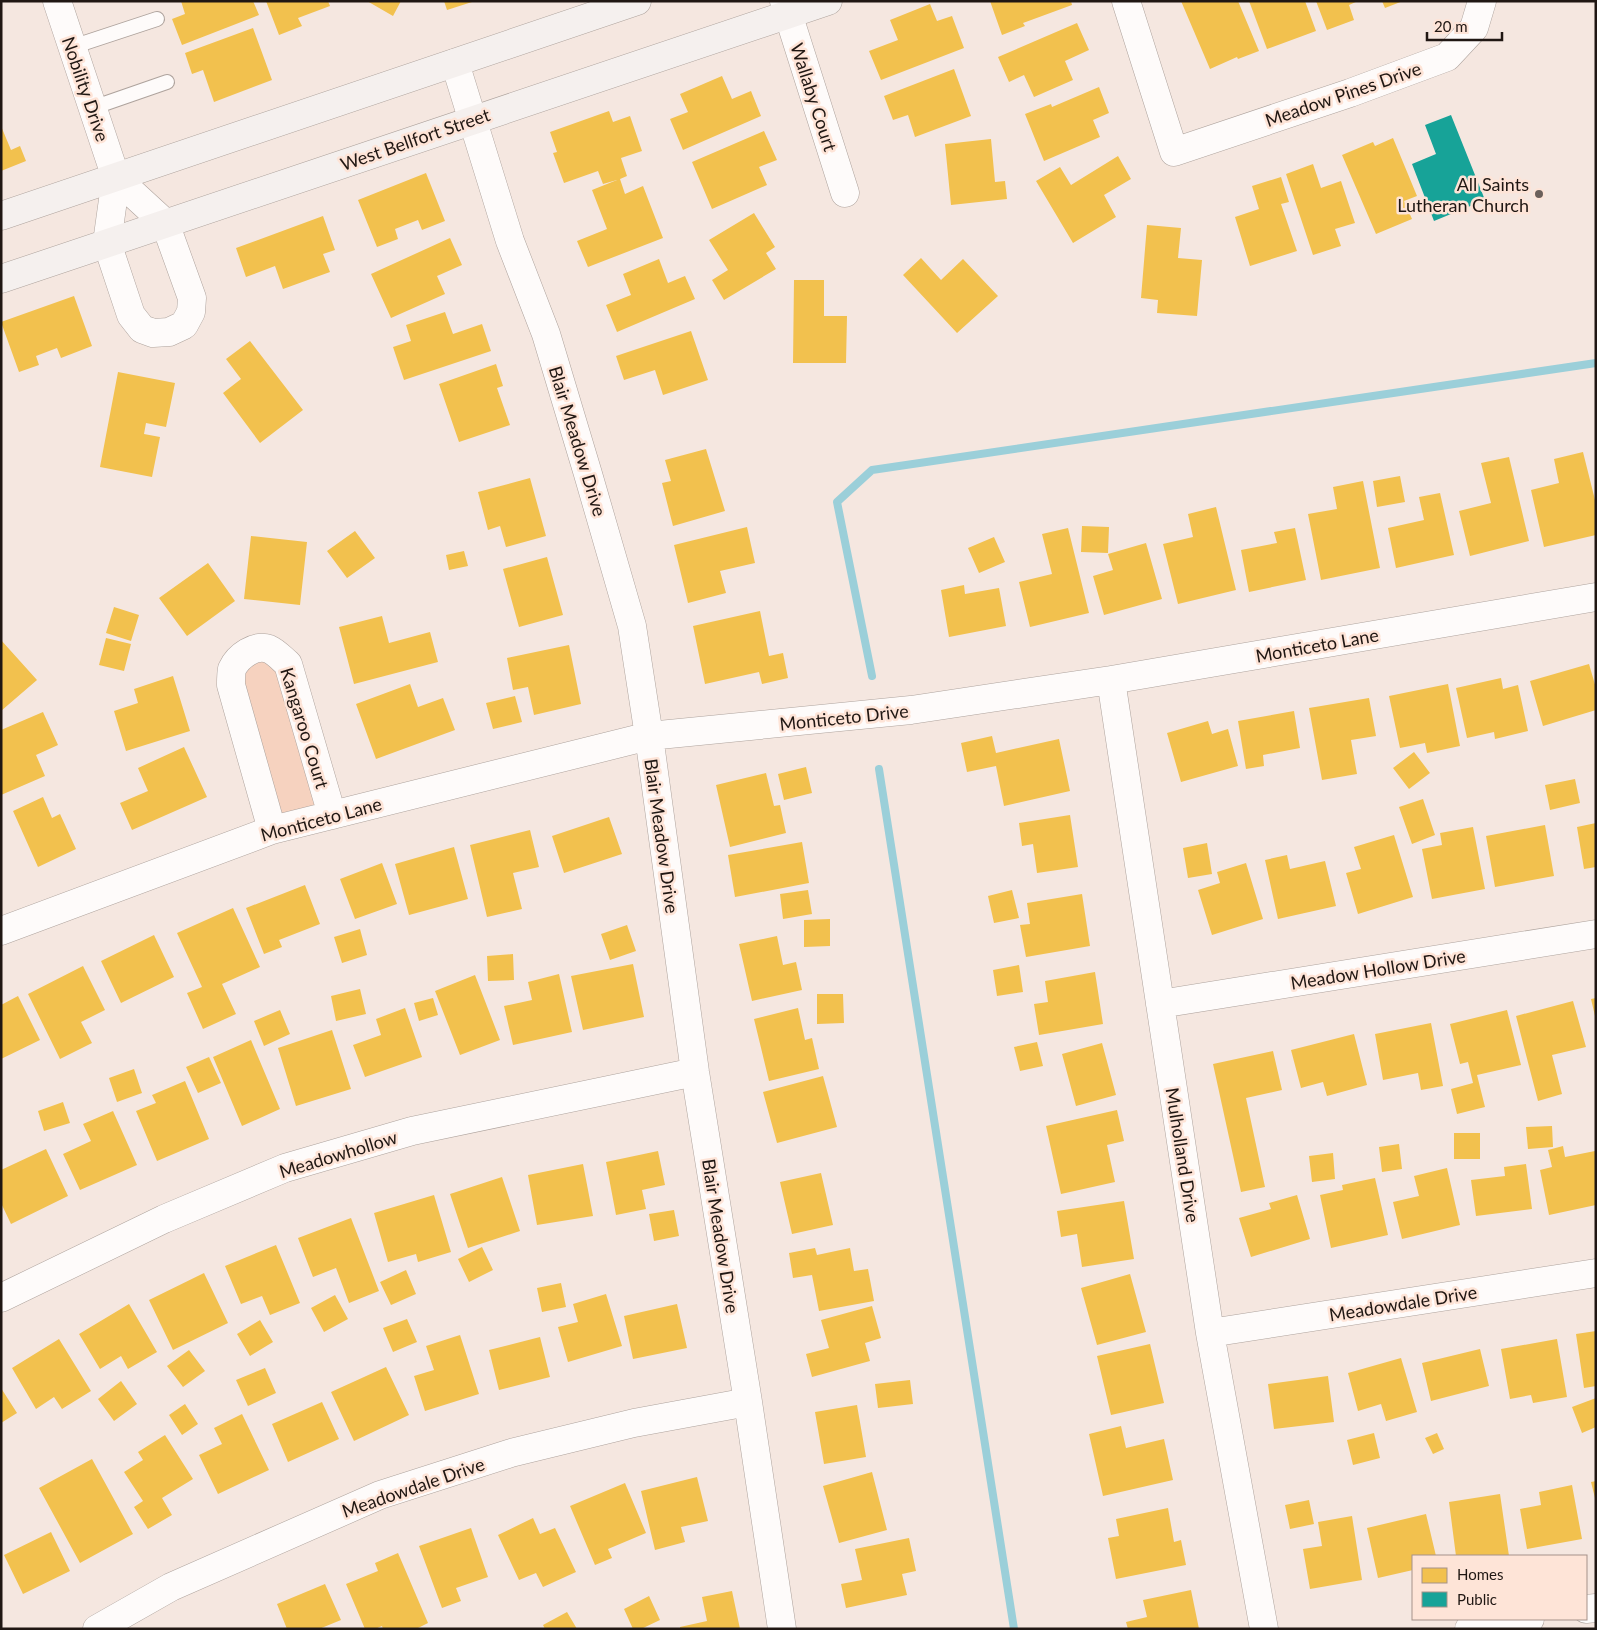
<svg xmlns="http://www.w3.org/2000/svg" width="1597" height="1630" viewBox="0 0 1597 1630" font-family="Lato,sans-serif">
	<rect width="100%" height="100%" fill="#f5e7e0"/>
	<path fill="#f6d2bf" d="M244,657h34l51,157 -55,12 -39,-156z"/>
	<path fill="#f2c14e" d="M181,1h72l6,14 -77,30 -10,-26 13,-5z
		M266,1h62l2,5 -32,12 4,8 -23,9z
		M367,1h34l-8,15z
		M444,1h28v1l-25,8z
		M990,1h81l1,4 -49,18 2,3 -23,9z
		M1181,1h57l21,50 -21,8 -1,-2 -27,12z
		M1249,1h56l11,30 -49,18z
		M1316,1h42l-9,4 5,15 -27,10z
		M1382,1h21l-18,7z
		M930,4l7,17 15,-5 12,32 -83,32 -12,-29 29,-11 -8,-20z
		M1077,23l12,27 -24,11 8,19 -39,17 -10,-22 -15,7 -11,-25z
		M253,28l19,52 -58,22 -11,-32 -11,4 -7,-21z
		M954,69l17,47 -56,21 -7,-22 -15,5 -9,-24z
		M722,76l10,23 19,-8 10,25 -78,34 -13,-31 18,-7 -8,-18z
		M1099,87l10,26 -16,7 7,17 -56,24 -19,-47 26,-10 1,3z
		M609,111l4,11 17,-6 12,35 -21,7 6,18 -7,3 5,15 18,-8 20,52 -75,29 -11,-26 30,-12 -15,-39 25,-10 -14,4 -5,-13 -34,12 -11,-30 4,-1 -7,-20z
		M1,126l10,24 9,-4 6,15 -25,10z
		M764,131l13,29 -18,7 8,18 -55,24 -20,-47z
		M1393,138l24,58 -13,5 8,18 -36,15 -34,-79 31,-13 2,4z
		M991,139l4,43 10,-1 2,18 -56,6 -6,-61z
		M1118,156l13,23 -27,16 12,22 -43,26 -37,-62 24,-14 11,18z
		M1313,164l8,24 20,-7 14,42 -20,6 6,17 -28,9 -27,-81z
		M426,173l19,48 -23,9 -4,-10 -23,9 3,10 -21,8 -19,-47z
		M1281,177l8,25 -8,2 16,47 -47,15 -15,-49 24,-8 -7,-23z
		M754,213l21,34 -9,6 10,16 -52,31 -12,-20 16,-10 -19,-30z
		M323,216l12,34 -12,4 7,18 -47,17 -8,-23 -29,11 -10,-29z
		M1147,225l34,3 -3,30 24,2 -5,56 -40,-3 1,-13 -17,-2z
		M450,238l12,27 -25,11 8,18 -54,24 -20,-44z
		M921,258l20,22 22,-21 35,37 -41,37 -54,-58z
		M659,259l9,24 17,-7 10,23 -78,33 -11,-27 25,-10 -8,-21z
		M794,280h30v36h23l-1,47h-53z
		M74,296l18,50 -31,12 -4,-10 -21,8 3,9 -20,7 -18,-50z
		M445,312l8,22 29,-10 9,27 -87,29 -11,-33 18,-6 -5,-16z
		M691,331l17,49 -45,15 -8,-25 -31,10 -8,-24z
		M250,341l53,69 -43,33 -37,-50 18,-14 -15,-20z
		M496,364l7,22 -6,2 13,37 -51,17 -20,-58z
		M118,372l57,11 -9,44 -20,-4 -2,11 16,3 -8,40 -52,-10z
		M706,449l19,62 -52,15 -11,-43 9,-2 -6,-21z
		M1583,452l13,52v31l-52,12 -13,-57 28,-7 -5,-24z
		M1509,457l20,84 -59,15 -11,-45 32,-8 -10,-40z
		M1400,476l5,26 -28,5 -4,-26z
		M530,478l16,58 -40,11 -6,-21 -12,4 -10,-38z
		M1363,481l17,87 -59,12 -13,-66 29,-5 -4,-22z
		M1440,493l14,62 -58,13 -8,-40 36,-8 -5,-23z
		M1216,507l20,83 -58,14 -15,-60 30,-7 -5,-23z
		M1082,526l27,1 -1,26 -27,-1z
		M747,527l8,36 -35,8 6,22 -38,10 -14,-58z
		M1068,528l21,85 -59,14 -11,-45 33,-8 -10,-40z
		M1295,528l11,52 -57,12 -8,-42 36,-7 -3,-11z
		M355,531l20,27 -28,20 -20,-27z
		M251,536l56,6 -7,63 -56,-6z
		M994,537l11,25 -26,11 -11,-25z
		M1146,543l16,56 -58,16 -11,-39 20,-6 -5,-16z
		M464,551l4,15 -19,4 -3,-15z
		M547,557l16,58 -44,12 -16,-58z
		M208,563l27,38 -48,35 -28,-38z
		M964,585l1,9 34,-6 7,38 -57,11 -8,-47z
		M114,607l25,8 -8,26 -25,-8z
		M760,611l9,45 14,-3 5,25 -26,6 -3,-12 -54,12 -12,-58z
		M382,616l7,27 41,-11 8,30 -84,22 -15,-57z
		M106,638l25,6 -7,27 -25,-6z
		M1,640l36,40 -36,31z
		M569,645l12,59 -47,11 -6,-28 -15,3 -6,-32z
		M1589,664l7,24v22l-53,16 -13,-45z
		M173,676l17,55 -64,20 -12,-40 24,-8 -4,-14z
		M1501,678l2,11 15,-4 10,46 -33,8 -1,-7 -27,6 -11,-50z
		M410,684l8,23 25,-9 12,32 -79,29 -20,-55z
		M1448,684l12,62 -33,7 -2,-10 -25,5 -11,-52z
		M515,696l7,26 -29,7 -7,-26z
		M1369,698l7,38 -25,4 6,34 -35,6 -13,-72z
		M1294,711l6,37 -37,7 1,11 -18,3 -8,-48z
		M43,712l15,33 -22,10 9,21 -44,19v-65z
		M1208,721l4,13 16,-5 10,37 -57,16 -14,-49z
		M992,736l4,17 63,-14 11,52 -66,15 -8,-40 -29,6 -6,-29z
		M184,747l23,50 -75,33 -12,-27 28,-12 -10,-23z
		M1414,752l16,21 -21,16 -16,-21z
		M806,767l6,26 -28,7 -6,-26z
		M766,773l8,33 6,-1 6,28 -56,14 -14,-62z
		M1575,779l5,24 -30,7 -5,-25z
		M43,797l9,21 8,-4 16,35 -38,18 -25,-56z
		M1423,799l12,36 -23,9 -13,-37z
		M1070,815l8,52 -41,6 -4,-29 -11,2 -3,-23z
		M609,817l13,37 -58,19 -12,-37z
		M1596,823v44l-12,2 -7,-42z
		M1545,825l9,51 -59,11 -9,-51z
		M1473,827l12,62 -53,10 -10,-50 20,-4 -2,-12z
		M530,830l9,37 -26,6 9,36 -35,8 -17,-72z
		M1394,835l19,62 -55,17 -12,-41 15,-4 -7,-22z
		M802,842l7,41 -74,14 -7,-42z
		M1207,843l5,31 -24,4 -5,-30z
		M454,847l14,52 -59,16 -14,-51z
		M1287,855l3,14 35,-8 11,45 -58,13 -13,-59z
		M382,863l15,41 -42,15 -15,-40z
		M1246,863l17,56 -51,16 -14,-45 22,-7 -3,-11z
		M305,885l15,39 -41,16 3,7 -18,7 -18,-46z
		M808,890l4,24 -29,5 -3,-25z
		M1012,890l7,28 -25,5 -6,-27z
		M1082,894l8,52 -64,11 -6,-32 10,-1 -3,-21z
		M233,908l27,59 -38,17 14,30 -33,15 -16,-36 15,-6 -25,-54z
		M830,919v27l-26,1v-27z
		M627,925l9,26 -26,9 -9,-26z
		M360,929l7,26 -25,8 -8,-26z
		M154,935l20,42 -53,26 -20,-42z
		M777,936l6,29 13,-3 6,28 -50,11 -13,-57z
		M513,954l1,26 -26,1 -1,-25z
		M633,964l11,53 -61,13 -12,-54z
		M1019,965l4,27 -26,4 -4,-26z
		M83,966l22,44 -24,12 11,21 -32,16 -32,-65z
		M1095,972l8,52 -64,11 -5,-31 14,-2 -3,-21z
		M559,974l13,58 -59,13 -9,-39 28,-6 -4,-18z
		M475,975l25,65 -40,15 -25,-64z
		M360,989l6,25 -30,7 -5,-25z
		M817,994h26l1,29 -27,1z
		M18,996l22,44 -39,19v-54z
		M433,998l5,17 -19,6 -5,-18z
		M1596,998v18h-1l-4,-17z
		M1573,1001l13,46 -34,8 10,39 -24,7 -22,-85z
		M405,1008l17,49 -57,20 -12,-32 28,-10 -5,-16z
		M798,1008l7,32 7,-2 7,31 -50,12 -15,-62z
		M280,1010l10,24 -26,12 -10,-25z
		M1507,1010l14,55 -44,10 8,32 -28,7 -6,-25 22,-6 -5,-21 -8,2 -10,-40z
		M1431,1023l12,63 -22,4 -3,-17 -35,7 -8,-46z
		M332,1030l19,59 -55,17 -18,-58z
		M1354,1034l13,51 -40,11 -4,-14 -22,6 -10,-38z
		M251,1040l29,69 -38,17 -29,-69z
		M1037,1042l6,24 -23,5 -6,-24z
		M1102,1043l14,52 -40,11 -14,-52z
		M1273,1051l9,39 -36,8 19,89 -24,5 -28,-128z
		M209,1057l12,26 -23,10 -12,-26z
		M134,1069l8,24 -25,9 -8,-24z
		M823,1076l14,51 -60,16 -14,-51z
		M185,1081l24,58 -52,22 -21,-50 20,-8 -4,-8z
		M63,1102l7,21 -26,8 -6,-20z
		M1117,1110l7,31 -17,4 8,37 -54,12 -15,-68z
		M113,1111l24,54 -57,25 -17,-36 28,-13 -8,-17z
		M1552,1126l1,21 -25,2 -2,-22z
		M1454,1133h26v26h-26z
		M1399,1144l3,25 -20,3 -3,-25z
		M1563,1146l2,11 30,-6 1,54 -47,10 -9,-45 12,-3 -4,-17z
		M46,1149l22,47 -57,28 -10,-21v-33z
		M658,1151l7,34 -23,5 4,19 -30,6 -10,-53z
		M1333,1153l2,26 -23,3 -3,-26z
		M583,1164l10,52 -56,9 -9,-50z
		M1526,1164l6,45 -56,7 -5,-36 34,-4 -1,-9z
		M1447,1168l13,57 -58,14 -9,-37 26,-6 -5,-20z
		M821,1173l12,52 -41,9 -12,-52z
		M502,1177l18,54 -52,17 -18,-54z
		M1375,1178l13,57 -57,13 -11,-53 23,-5 -1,-5z
		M434,1195l17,57 -33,10 -2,-8 -28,8 -14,-49z
		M1297,1195l13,44 -59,18 -12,-39 32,-9 -2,-6z
		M1124,1201l10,58 -52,8 -5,-33 -16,3 -4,-26z
		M674,1210l5,26 -25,5 -5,-27z
		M351,1218l28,73 -30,12 -13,-35 -23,9 -15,-39z
		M276,1245l24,58 -30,12 -8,-19 -21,8 -16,-38z
		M482,1247l11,23 -24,12 -11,-23z
		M815,1248l2,7 33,-7 4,23 14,-2 6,32 -55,10 -7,-36 -19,3 -4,-25z
		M406,1270l10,24 -25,11 -11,-23z
		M204,1273l24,50 -55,27 -24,-50z
		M1130,1274l16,58 -49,13 -16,-57z
		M561,1283l5,24 -24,5 -5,-24z
		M606,1294l16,52 -54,16 -10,-35 20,-5 -5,-18z
		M335,1295l13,24 -24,13 -13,-24z
		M129,1304l28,48 -29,17 -7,-13 -21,13 -21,-35z
		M677,1304l10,44 -54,11 -9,-43z
		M872,1306l9,32 -16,5 5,18 -58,16 -6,-23 23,-6 -8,-28z
		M407,1319l10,23 -24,10 -10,-24z
		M260,1320l13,22 -23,14 -13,-22z
		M1596,1331v55l-12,2 -8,-54z
		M460,1335l19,59 -54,17 -11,-35 20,-6 -8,-24z
		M540,1337l10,40 -51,13 -10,-40z
		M59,1339l32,52 -29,18 -8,-12 -18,12 -24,-41z
		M1557,1339l10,58 -34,6 -2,-8 -21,4 -9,-50z
		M1150,1344l14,59 -53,12 -14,-59z
		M1480,1349l9,37 -58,15 -9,-38z
		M189,1350l16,21 -22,16 -16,-21z
		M1401,1358l16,54 -31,9 -5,-17 -23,7 -10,-38z
		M386,1367l23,48 -55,26 -23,-49z
		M265,1368l11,25 -28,13 -12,-26z
		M1328,1376l6,46 -60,7 -6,-45z
		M910,1380l3,24 -35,4 -3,-24z
		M121,1381l16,23 -23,17 -16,-22z
		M1,1388l16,25 -16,10z
		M1596,1398v29l-14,6 -10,-26z
		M322,1402l17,37 -51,23 -16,-38z
		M185,1404l13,20 -16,11 -13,-20z
		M857,1405l9,52 -42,7 -9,-52z
		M242,1414l27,56 -51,24 -19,-39 23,-11 -8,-16z
		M1121,1426l5,22 38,-9 9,41 -70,16 -14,-62z
		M1374,1433l6,25 -27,7 -6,-25z
		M1437,1433l7,16 -11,5 -8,-16z
		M165,1435l28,44 -31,19 10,17 -24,14 -14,-22 9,-6 -19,-29 19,-12 -5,-8z
		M92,1459l41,75 -53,29 -41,-75z
		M872,1472l15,58 -48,13 -16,-57z
		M697,1477l11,44 -27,6 4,15 -30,8 -14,-59z
		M1596,1481v17h-1l-4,-16z
		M625,1483l21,50 -38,16 4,9 -17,7 -25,-59z
		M1572,1485l10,54 -55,10 -7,-40 21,-4 -2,-13z
		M1500,1494l9,62h-53l-7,-54z
		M1309,1500l5,24 -24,5 -5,-24z
		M1168,1508l6,34 7,-2 5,25 -70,14 -8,-41 11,-2 -3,-17z
		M1426,1514l10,42h-23v14l-35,8 -11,-50z
		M1352,1516l10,64 -52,9 -7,-40 19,-3 -4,-24z
		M533,1518l7,16 15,-6 21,44 -33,15 -7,-14 -17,7 -21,-45z
		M471,1528l17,49 -32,11 5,13 -19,7 -23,-62z
		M51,1532l19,39 -47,23 -19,-39z
		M909,1538l7,33 -14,3 5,21 -61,13 -5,-24 21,-4 -7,-31z
		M398,1553l30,70 -12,6h-33l-1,-3 -7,3h-10l-19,-45 32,-13 -3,-8z
		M325,1584l16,36 -22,9h-32l-10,-25z
		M1191,1590l8,39h-71l-2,-7 21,-5 -4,-17z
		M732,1591l8,38h-60v-2l27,-6 -5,-24z
		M649,1596l11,24 -19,9h-8l-9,-20z
		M567,1612l10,17h-32l-2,-4z"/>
	<path fill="#17a398" d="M1451,115l34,85 -51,21 -22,-57 24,-10 -11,-29z"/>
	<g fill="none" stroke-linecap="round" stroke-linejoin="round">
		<path stroke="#9bcfd9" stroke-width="8" d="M872,676l-35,-174 35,-32 724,-107
			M879,769l135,860"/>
		<defs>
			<path id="service" d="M72,47l85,-28
				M92,108l75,-26"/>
			<path id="minor" d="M57,1l59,177 -9,65 24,72 11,14 11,4 16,-1 15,-7 7,-13 1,-14 -27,-75 -49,-45
				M784,1l61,192
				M1126,1l48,151 176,-59 97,-36 27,-29 8,-27
				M455,63l55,178 36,93 42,140 44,152 17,110 46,336 53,330 34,227
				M1111,680l99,653 54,296
				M272,830l-41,-145c0,-5 0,-12 1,-16 6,-13 23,-25 37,-20 7,3 13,10 19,15l44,151
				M1,931l271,-101 377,-94 262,-26 200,-30 485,-83
				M1160,1004l436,-70
				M1,1298l163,-79 121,-51 127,-37 283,-59
				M1210,1333l386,-60
				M1586,1609l10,-1
				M97,1629l74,-42 209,-92 131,-42 123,-30 114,-21
				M1469,1629l61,-10"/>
			<path id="secondary" d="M1,216l636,-215
				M1,279l827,-278"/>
		</defs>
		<use href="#service" stroke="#aea39d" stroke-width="16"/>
		<use href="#minor" stroke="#aea39d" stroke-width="29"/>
		<use href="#secondary" stroke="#aea39d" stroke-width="29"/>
		<use href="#service" stroke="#fefbfa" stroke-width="14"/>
		<use href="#minor" stroke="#fefbfa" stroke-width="28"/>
		<use href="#secondary" stroke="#f5f0ee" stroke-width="28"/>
	</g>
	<circle fill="#6b605b" stroke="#fee4d7" stroke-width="2" cx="1539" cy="194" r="5"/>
	<g text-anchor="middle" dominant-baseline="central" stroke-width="5" stroke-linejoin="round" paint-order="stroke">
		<g font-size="18" fill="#201713" stroke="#fee4d7">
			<text transform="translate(86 89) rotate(71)">Nobility Drive</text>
			<text transform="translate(1343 94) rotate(-19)">Meadow Pines Drive</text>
			<text transform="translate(814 97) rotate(72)">Wallaby Court</text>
			<text transform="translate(415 139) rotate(-19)">West Bellfort Street</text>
			<text transform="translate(578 441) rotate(73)">Blair Meadow Drive</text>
			<text transform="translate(1317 645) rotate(-10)">Monticeto Lane</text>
			<text transform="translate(844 717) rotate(-6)">Monticeto Drive</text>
			<text transform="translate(305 728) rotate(73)">Kangaroo Court</text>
			<text transform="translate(321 819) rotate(-15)">Monticeto Lane</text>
			<text transform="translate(662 836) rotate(82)">Blair Meadow Drive</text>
			<text transform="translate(1378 969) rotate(-9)">Meadow Hollow Drive</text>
			<text transform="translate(338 1154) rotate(-17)">Meadowhollow</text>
			<text transform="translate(1183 1155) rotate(81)">Mulholland Drive</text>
			<text transform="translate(721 1236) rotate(81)">Blair Meadow Drive</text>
			<text transform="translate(1403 1303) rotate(-9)">Meadowdale Drive</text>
			<text transform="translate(413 1487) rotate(-19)">Meadowdale Drive</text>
		</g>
		<g font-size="18" fill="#201713" stroke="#fee4d7" text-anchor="end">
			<text x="1529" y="184">All Saints<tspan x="1529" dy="21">Lutheran Church</tspan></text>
		</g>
	</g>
	<rect width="1597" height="1630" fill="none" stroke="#201713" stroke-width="5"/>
	<rect x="1412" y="1555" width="175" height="65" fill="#fee4d7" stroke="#a59289"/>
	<rect x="1422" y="1568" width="25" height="15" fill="#f2c14e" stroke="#a59289"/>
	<text x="1457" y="1580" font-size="15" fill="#201713">Homes</text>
	<rect x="1422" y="1592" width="25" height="15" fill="#17a398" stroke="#a59289"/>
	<text x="1457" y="1605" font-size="15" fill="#201713">Public</text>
	<path d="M1427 32v8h75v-8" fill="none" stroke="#201713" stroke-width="2.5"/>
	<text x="1434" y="32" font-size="15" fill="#201713" stroke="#fee4d7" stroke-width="4" paint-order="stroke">20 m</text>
</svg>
